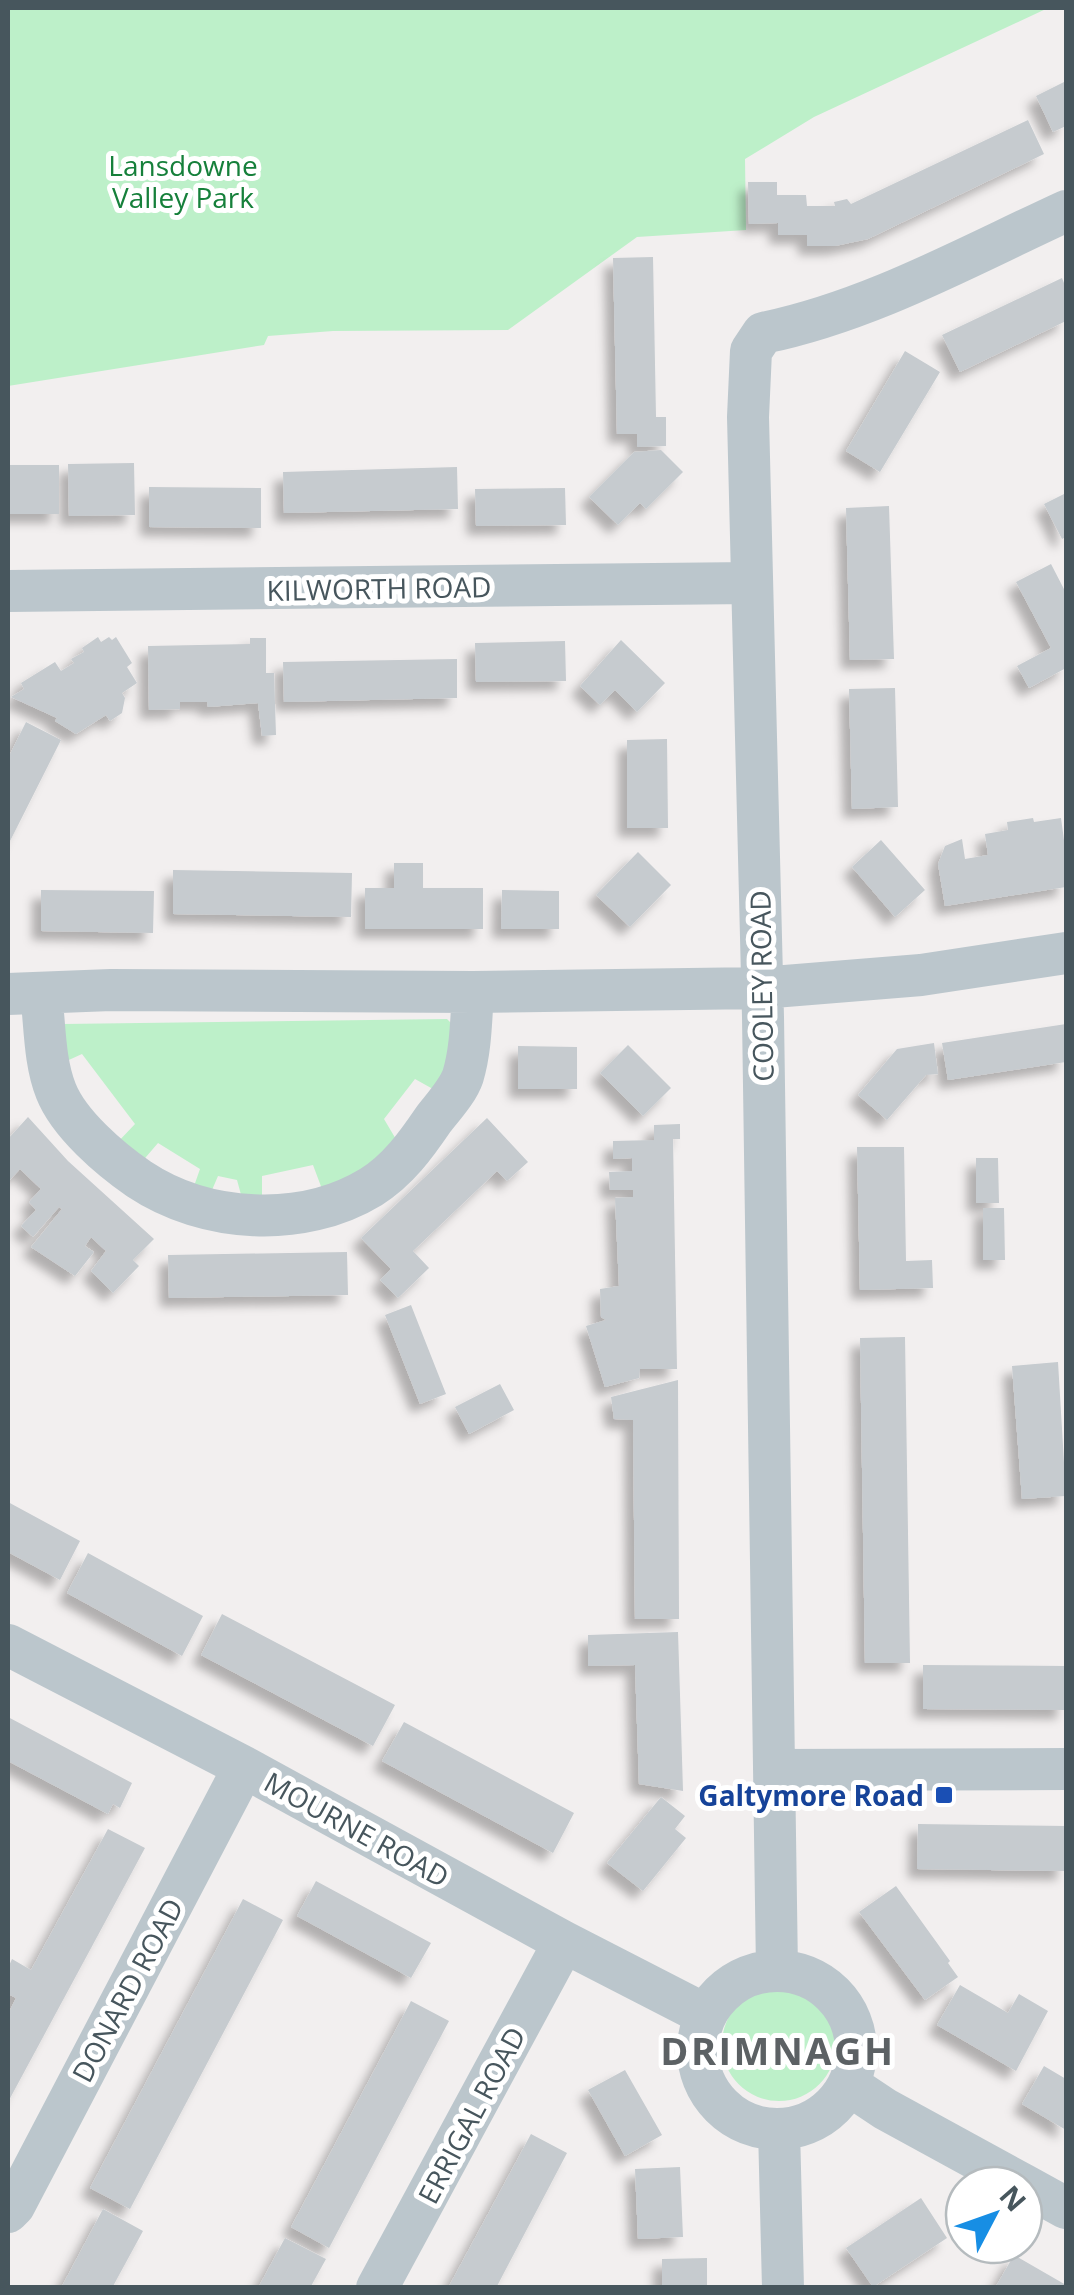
<svg xmlns="http://www.w3.org/2000/svg" width="1074" height="2295" viewBox="0 0 1074 2295" font-family="'Open Sans',sans-serif">
	<defs>
		<filter id="shadow"><feDropShadow dx="-9" dy="9" stdDeviation="5" flood-color="#0004"/></filter>
	</defs>
	<rect width="100%" height="100%" fill="#f2efef"/>
	<path fill="#bdf0c9" d="M8,8h1040l-234,109 -69,42 1,71 -109,7 -129,93 -175,1 -65,5 -4,9 -256,41z
		M447,1019l14,14 -21,60 -25,-14 -31,40 13,22 -29,27 -46,21 -9,-24 -51,11v21l-19,5 -6,-22 -19,-4 -9,21 -16,-8 7,-20 -42,-26 -18,21 -24,-20 19,-20 -53,-70 -22,10 3,-40z
		M722 2044a57 57 0 1 1 114 0a57 57 0 1 1-114 0Z"/>
	<path fill="#c6cbcf" filter="url(#shadow)" d="M1066,81v45l-13,6 -17,-36z
		M1028,120l16,34 -176,85 -33,7h-28v-11h-29v-12l-29,1 -1,-42h29v13h29l1,11h28l-1,-4 13,-3 4,5z
		M653,257l3,160h10v29l-29,1v-13h-20l-4,-176z
		M1062,278l4,10v33l-106,51 -18,-37z
		M905,351l35,21 -60,100 -34,-21z
		M661,450l22,22 -37,37 -6,-6 -22,22 -29,-28 45,-45z
		M134,463l1,52 -66,1 -1,-52z
		M8,465h51v49h-51z
		M457,467l1,42 -174,4 -1,-41z
		M149,487l112,1v40l-112,-1z
		M565,488l1,37 -90,1 -1,-37z
		M1066,493v44l-4,2 -18,-35z
		M889,506l5,153 -44,1 -4,-152z
		M1051,564l15,29v75l-37,20 -12,-22 34,-18 -35,-66z
		M98,637l3,5 8,-5 3,3 4,-3 16,26 -5,4 10,16 -15,10 3,5 -3,15 -12,8 -4,-6 -30,19 -21,-13 2,-3 -46,-21 13,-8 -3,-6 34,-21 6,9 13,-8 -3,-4 13,-7 -2,-4z
		M250,638h16v35h8l2,62 -14,1 -4,-33 -50,4 -1,-5h-27v7l-31,1 -1,-64 102,-2z
		M621,640l44,43 -28,29 -22,-22 -15,15 -20,-19z
		M565,641l1,40 -90,1 -1,-39z
		M457,659v39l-173,4 -1,-40z
		M895,688l3,119 -46,2 -3,-120z
		M26,722l35,18 -53,105v-87z
		M667,739l1,89h-41v-88z
		M1033,818l1,4 27,-4 5,37v32l-121,19 -7,-42 7,-18 17,-7 3,20 23,-4 -3,-21 23,-4 -1,-8z
		M881,840l44,50 -30,27 -43,-50z
		M638,852l33,33 -41,42 -34,-32z
		M394,863h29v25h60v41h-118v-41h29z
		M173,870l179,3 -1,44 -178,-3z
		M41,890l113,1 -1,42 -112,-2z
		M502,890l57,1v38h-58z
		M1066,1024v38l-118,18 -6,-37z
		M934,1043l4,31 -12,1 -39,45 -29,-25 39,-46z
		M628,1045l43,43 -28,28 -43,-43z
		M518,1046l59,1v42h-59z
		M28,1117l40,44 86,78 -21,21 6,6 -26,27 -22,-22 15,-20 -15,-14 -6,9 9,6 -19,24 -44,-29 31,-38 -3,-2 -26,30 -12,-11 15,-16 -7,-8 12,-13 -21,-20 -12,13v-43z
		M487,1118l41,44 -21,19 -10,-10 -84,80 16,17 -31,30 -18,-18 11,-11 -30,-31z
		M680,1124v15h-7l4,230h-37l-1,9 -34,9 -19,-61 20,-6 -5,-3 -1,-28 19,-3 -4,-88 18,-1v-7h-23l-1,-18 23,-1v-13l-19,1v-18l41,-1v-15z
		M857,1147h47l2,114 26,-1 1,28 -73,2z
		M976,1158h22l1,45h-23z
		M983,1208h21l1,52h-22z
		M347,1252l1,43 -179,3 -1,-43z
		M411,1305l35,89 -26,10 -35,-89z
		M905,1337l5,326h-45l-5,-325z
		M1058,1362l8,134 -44,3 -10,-133z
		M678,1380l1,239h-44l-2,-199 -19,-1 -3,-22z
		M500,1384l14,26 -45,24 -14,-27z
		M8,1502l72,39 -20,39 -52,-28z
		M88,1553l115,63 -21,40 -115,-63z
		M222,1614l173,91 -22,41 -172,-91z
		M678,1632l3,94 2,65 -44,-7 -4,-119 -47,1v-31z
		M923,1665l143,1v44l-143,-1z
		M8,1717l124,66 -12,25 -7,-4 -5,10 -100,-53z
		M404,1722l170,91 -21,40 -171,-92z
		M661,1797l24,19 -10,13 11,9 -43,53 -36,-28z
		M918,1824l148,2v45l-149,-2z
		M108,1829l37,19 -137,254v-88l8,-16 -8,-4v-26l4,-9 19,11z
		M316,1881l115,62 -20,35 -114,-62z
		M896,1886l54,75 -2,2 10,14 -33,23 -66,-88z
		M243,1899l40,21 -153,289 -40,-21z
		M960,1985l48,28 11,-19 29,17 -32,60 -79,-46z
		M411,2001l38,20 -120,227 -38,-21z
		M1044,2066l22,13v51l-44,-26z
		M625,2070l37,65 -37,21 -37,-66z
		M531,2134l36,19 -71,135h-48z
		M680,2167l3,70 -45,2 -3,-70z
		M921,2198l26,40 -74,49 -27,-39z
		M103,2209l40,22 -31,57h-51z
		M285,2238l41,21 -16,29h-52z
		M1014,2255l52,30v3h-71z
		M707,2258v30h-45v-29z"/>
	<g fill="none" stroke-linecap="round" stroke-linejoin="round">
		<path stroke="#bbc6cc" stroke-width="42" d="M8,591l743,-8
			M41,993c4,31 3,68 15,98 13,33 54,68 83,88 66,44 163,50 232,8 27,-17 45,-42 62,-67 10,-13 25,-29 30,-44 8,-27 8,-56 10,-84
			M8,994l103,-4 362,2 288,-4 160,-13 145,-22
			M8,1645l236,122 320,175 142,73
			M774,1770l292,-1
			M777,1971l-14,-954 -15,-600 3,-66 12,-18c107,-22 205,-77 303,-122
			M698 2050a79 79 0 1 1 158 0a79 79 0 1 1-158 0Z
			M849,2085l36,24 139,76
			M779,2129l4,159
			M1024,2185l42,23
			M8,2212l6,-6 230,-439
			M377,2288l187,-346"/>
	</g>
	<rect fill="#1a4fb4" stroke="#fff" stroke-width="4" x="934" y="1785" width="20" height="20" rx="5"/>
	<g text-anchor="middle" dominant-baseline="central" stroke-width="10" stroke-linejoin="round" paint-order="stroke">
		<g font-size="28" fill="#16803b" stroke="#fff">
			<text x="183" y="165">Lansdowne<tspan x="183" dy="32">Valley Park</tspan></text>
		</g>
		<g font-size="28" fill="#47565d" stroke="#fff">
			<text transform="translate(379 588) rotate(-1)">KILWORTH ROAD</text>
			<text transform="translate(761 986) rotate(-91)">COOLEY ROAD</text>
			<text transform="translate(357 1829) rotate(29)">MOURNE ROAD</text>
			<text transform="translate(127 1990) rotate(-62)">DONARD ROAD</text>
			<text transform="translate(471 2115) rotate(-62)">ERRIGAL ROAD</text>
		</g>
		<g font-size="28" font-weight="bold" fill="#164399" stroke="#fff" text-anchor="end">
			<text x="924" y="1795">Galtymore Road</text>
		</g>
		<g font-size="38" font-weight="bold" letter-spacing="2.5" fill="#5c6164" stroke="#fff">
			<text x="778" y="2050">DRIMNAGH</text>
		</g>
	</g>
	<rect width="1074" height="2295" fill="none" stroke="#47565d" stroke-width="20"/>
	<g transform="translate(994 2215) rotate(49)"><circle r="48" fill="#ffffff" stroke="#b5bbbe" stroke-width="2.5"/>
	<path d="M0-8L18 38L0 25L-18 38Z" fill="#178ee4"/>
	<text y="-15" font-size="28" font-weight="bold" text-anchor="middle" fill="#47565d">N</text>
	</g>
</svg>
